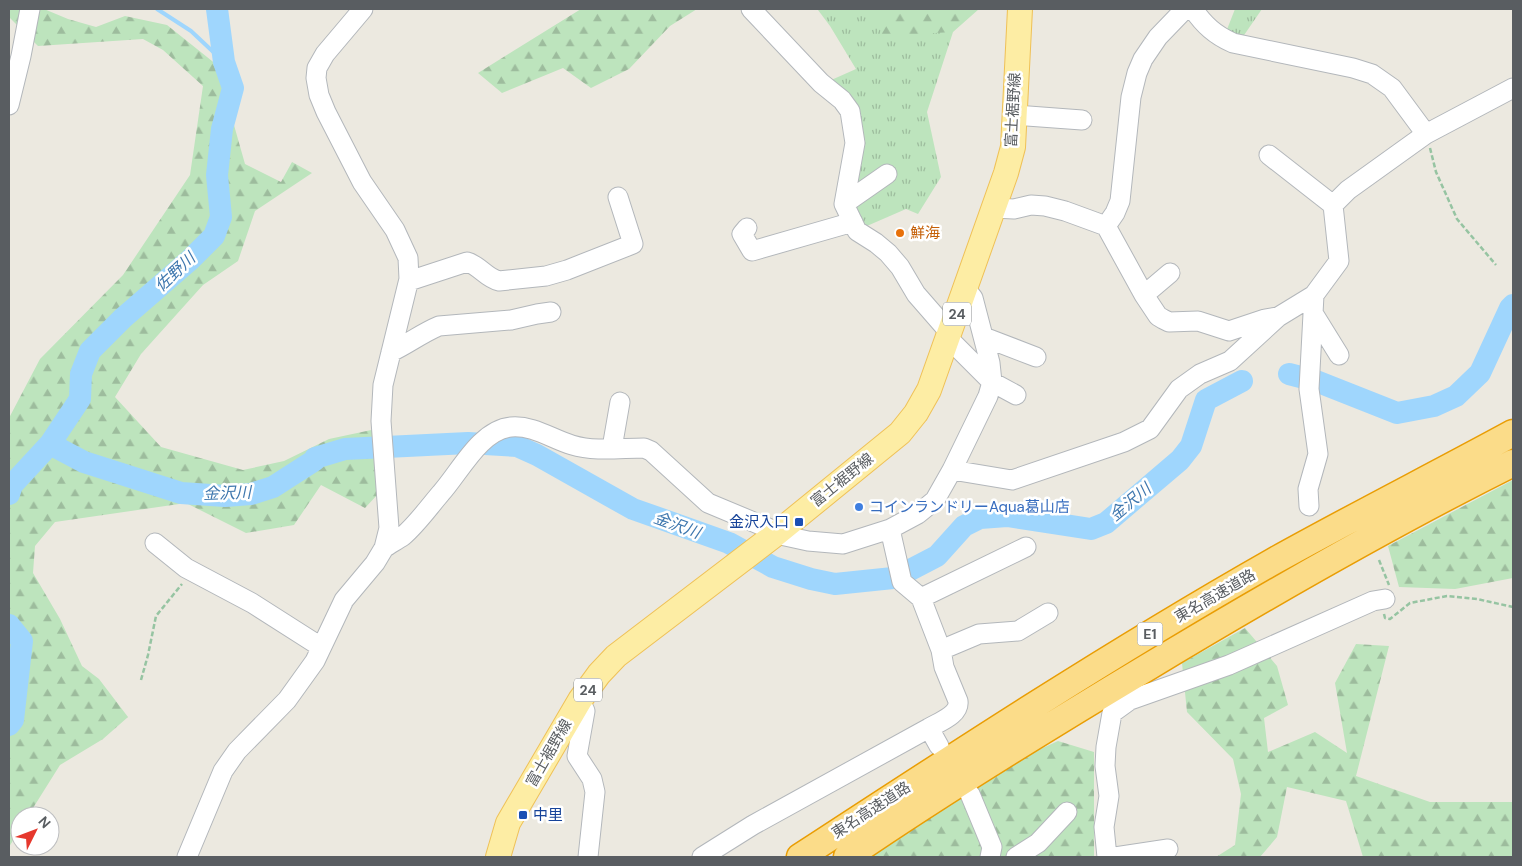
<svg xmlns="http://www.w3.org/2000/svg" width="1522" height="866" viewBox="0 0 1522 866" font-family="'DM Sans','Noto Sans JP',sans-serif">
	<defs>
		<pattern id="grass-tufts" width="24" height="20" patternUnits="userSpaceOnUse" patternTransform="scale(1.25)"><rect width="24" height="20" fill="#bde4bd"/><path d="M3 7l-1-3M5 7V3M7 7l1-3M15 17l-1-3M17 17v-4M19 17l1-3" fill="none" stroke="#9dbc9d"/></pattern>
		<pattern id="forest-firs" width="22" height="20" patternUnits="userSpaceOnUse" patternTransform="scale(1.25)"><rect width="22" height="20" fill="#bde4bd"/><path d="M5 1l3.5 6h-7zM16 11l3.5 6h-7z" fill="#9dbc9d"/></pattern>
	</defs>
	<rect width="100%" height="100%" fill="#ece9e0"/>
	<path fill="url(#grass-tufts)" d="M819,9h60l6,20 68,3 -26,80 14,65 -23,37 -12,-5 -46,20 -11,-24 8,-94 -28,-30 27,-12 -26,-43 -12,-16z
		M1235,9h27l-22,32 -14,-9z"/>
	<path fill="url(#forest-firs)" d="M9,9h35l24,10 28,8 29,-11 42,9 50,40 28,99 36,18 11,-20 20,11 -57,38 -17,50 -35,24 -62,69 -26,43 46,50 82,23 41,-9 45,-22 47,-10 3,64 -14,15 -44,-23 -27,40 -48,8 -60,-30 -131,19 -20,24 -2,27 27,46 22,47 17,13 29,38 -25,22 -43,26 -32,51h-8v13l-11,18v-429l31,-59 83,-84 67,-100 13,-89 -40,-36 -20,-11 -105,7 -29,-29z
		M581,9h116l-27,17 -41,43 -38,19 -28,-20 -61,25 -24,-20z
		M878,9h101l-26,23 -72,4z
		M1513,480v98l-58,11 -56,-2 -11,-41z
		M1245,628l32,38 11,39 -24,13 4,34 47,-20 32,21 -12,-70 21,-39 33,2 -33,130 74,26h83v55h-150l-17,-56 -59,-14 -10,50 -17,20h-44l19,-12 6,-51 -8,-35 -46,-47 -5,-49z
		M1058,741l36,11v105h-237l118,-78z"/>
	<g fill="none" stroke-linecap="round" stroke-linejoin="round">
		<path stroke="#9fd6fd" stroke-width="4" d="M157,9l34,22 33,31"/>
		<path stroke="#9fd6fd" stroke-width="22" d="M1289,374l27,7 81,32 37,-7 22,-10 24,-23 30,-65 3,-3
			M50,444l34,18 97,31 44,3 26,-2 22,-7 42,-27v-2l30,-9 123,-6 49,3 20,9 96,54 96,34 44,24 38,12 24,5 58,-6 19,-9 25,-13 27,-30 16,-8 27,-2 84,13 15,-6 74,-63 11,-14 15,-46 36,-19
			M9,494l3,-9 38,-41 30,-45 1,-25 9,-23 33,-33 67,-58 24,-24 7,-19 -4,-42 5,-46 11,-41 -9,-26 -7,-53
			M9,625l13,16 -9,79 -4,5"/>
		<defs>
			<path id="minor" d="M751,9l70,74 21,17 8,11 5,32 -11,61 13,27 19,12 12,10 12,14 16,27 34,39
				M1193,9c11,16 22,26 40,34l120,25 19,6 20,14 34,46
				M9,105l12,-49 9,-47
				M1014,115l68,5
				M1269,155l64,50
				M844,204l43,-30
				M994,208l20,1 17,-4 14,1 20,5 41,15 38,69 14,21 5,3 6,3 29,-1 31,10 36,-12 12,-2
				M1106,226l9,-13 5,-12 11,-104 6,-24 6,-14 15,-22 27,-28
				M747,228l-5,6 10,17 101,-29
				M409,281l58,-19c12,3 19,16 32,19l47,-5 21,-6 66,-26 -15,-47
				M1144,295l26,-22
				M1313,313l26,42
				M984,337l52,20
				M948,338l44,44 24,13
				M391,352c17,-8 31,-19 48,-26l72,-6 26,-6 14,-2
				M612,448l8,-46
				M952,470l60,10 112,-38 26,-13 29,-40 21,-15 30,-13 48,-44 36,-22 25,-34 -6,-56 15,-15 78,-56 87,-46
				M1309,506l-1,-17 10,-35 -9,-65 5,-94
				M890,529l12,53 19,16 20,52 3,17 14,34c2,14 -19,21 -29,27
				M155,543l31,25 66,35 69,44
				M384,548c6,-4 13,-8 19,-12 14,-12 26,-29 38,-43 19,-21 39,-63 70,-66 22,-2 41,12 61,18 23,7 49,3 72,3l7,3 57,52 60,25 8,6 32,7 35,3 47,-15 28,-15 17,-14 17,-30 36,-74 4,-14 -2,-19 -17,-65 -7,-9
				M921,598l105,-51
				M941,650l38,-16 39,-3 30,-18
				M580,700l5,11 -8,45 15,23 3,13 -7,65
				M970,794l22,53 -2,10
				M187,857l36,-86 14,-20 50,-51 28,-39 29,-61 31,-37 9,-15 5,-20 -8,-107 2,-36 26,-106 -1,-21 -13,-28 -33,-48 -36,-70 -7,-17 -3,-17 1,-10 8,-14 38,-45
				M702,857l51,-32 176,-97 10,18
				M1016,857l22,-14 29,-31
				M1107,857l-3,-30 5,-31 -4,-30 1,-19 6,-34 18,-13 99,-35 144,-64 12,-2
				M1115,857l53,-8"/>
			<path id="major" d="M498,857l10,-34 72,-123 19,-26 17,-18 160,-122 124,-101 16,-20 13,-23 77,-217 7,-26 7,-138"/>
			<path id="highway" d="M800,857c156,-102 312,-204 474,-296 79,-44 160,-85 239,-128
				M847,857c96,-66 196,-127 296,-187 121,-73 244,-144 370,-207"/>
		</defs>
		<use href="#minor" stroke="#b3b7bb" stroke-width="21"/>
		<use href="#major" stroke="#efc157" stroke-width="26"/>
		<use href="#highway" stroke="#e99d04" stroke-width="29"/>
		<path stroke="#96c4a2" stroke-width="2.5" stroke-dasharray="5 2.5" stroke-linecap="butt" d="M1430,148l6,24 21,47 39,46
			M1379,560l10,25
			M1384,614l1,4 5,1 20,-16 37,-7 30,3 36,8
			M141,680l7,-25 8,-39 26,-32"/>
		<use href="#minor" stroke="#fff" stroke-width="19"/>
		<use href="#major" stroke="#fdeda4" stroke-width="24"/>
		<use href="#highway" stroke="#fbdc89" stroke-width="26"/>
	</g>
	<circle fill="#e8710a" stroke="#fff" stroke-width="2" cx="900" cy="233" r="5"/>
	<circle fill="#3f7fe0" stroke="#fff" stroke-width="2" cx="859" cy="507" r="5"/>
	<g fill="#1a4fb4" stroke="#fff" stroke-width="2">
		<rect x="794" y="517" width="10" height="10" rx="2.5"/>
		<rect x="518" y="810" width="10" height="10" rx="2.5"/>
	</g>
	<g text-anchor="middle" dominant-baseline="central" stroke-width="5" stroke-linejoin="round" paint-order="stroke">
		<g fill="#fff" stroke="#8b8e90" stroke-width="1">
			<rect x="943" y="302.5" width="28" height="23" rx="4"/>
			<rect x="1137.5" y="622.5" width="25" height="23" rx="4"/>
			<rect x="574" y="678.5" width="28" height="23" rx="4"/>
		</g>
		<g font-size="14" font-weight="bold" fill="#595d61">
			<text x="957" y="314">24</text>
			<text x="1150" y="634">E1</text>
			<text x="588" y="690">24</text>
		</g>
		<g font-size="15" fill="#595d61" stroke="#fff">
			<text transform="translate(1013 110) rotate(-87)">富士裾野線</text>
			<text transform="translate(842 480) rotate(-39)">富士裾野線</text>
			<text transform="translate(1215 596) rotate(-30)">東名高速道路</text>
			<text transform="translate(549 753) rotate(-60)">富士裾野線</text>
			<text transform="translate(871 810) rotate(-33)">東名高速道路</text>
		</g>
		<g font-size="15" fill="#c56008" stroke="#fff" text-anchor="start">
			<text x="910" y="233">鮮海</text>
		</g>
		<g font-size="15" fill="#366cbe" stroke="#fff" text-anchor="start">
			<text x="869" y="507">コインランドリーAqua葛山店</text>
		</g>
		<g font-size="15" fill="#164399" stroke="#fff" text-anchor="end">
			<text x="789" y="522">金沢入口</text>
			<text x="533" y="815" text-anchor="start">中里</text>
		</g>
		<g font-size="16" font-style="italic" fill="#3e77ae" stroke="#fff">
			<text transform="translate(175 272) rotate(-43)">佐野川</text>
			<text transform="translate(227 493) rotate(-2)">金沢川</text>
			<text transform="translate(1130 502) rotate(-40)">金沢川</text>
			<text transform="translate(677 525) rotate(20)">金沢川</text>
		</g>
	</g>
	<rect width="1522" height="866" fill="none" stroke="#595d61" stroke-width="20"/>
	<g transform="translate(35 831) rotate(48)"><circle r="24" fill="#ffffff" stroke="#bdbec0"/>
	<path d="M0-4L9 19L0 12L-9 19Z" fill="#e6382d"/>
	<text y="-8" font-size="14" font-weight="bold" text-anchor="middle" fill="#595d61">N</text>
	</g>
</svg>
